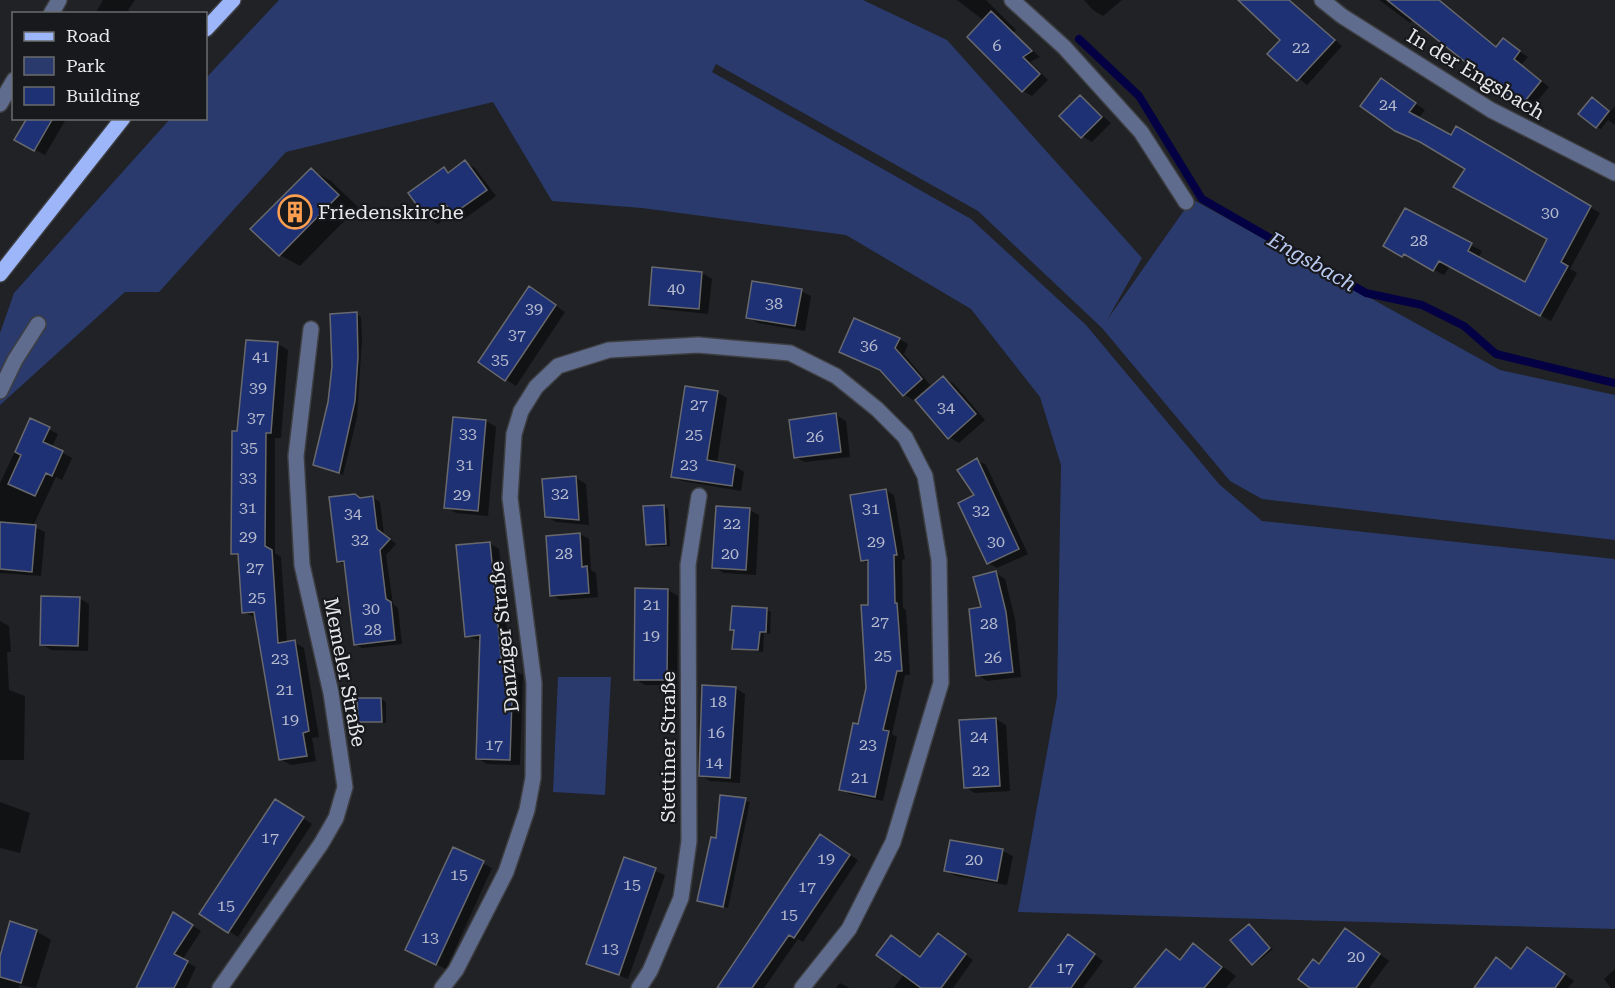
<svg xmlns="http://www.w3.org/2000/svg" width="1615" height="988" viewBox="0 0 1615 988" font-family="'Roboto Serif',serif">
	<rect width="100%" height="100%" fill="#212225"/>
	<path fill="#2a3a6c" d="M279,0h584l84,40 195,218 -35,62 85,-121 308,171 115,25v145l-353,-41 -32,-18 -128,-153 -124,-117 -262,-147 -4,8 259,147 115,106 133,159 43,37 353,38v370l-597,-17 39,-215 4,-232 -21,-68 -69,-88 -125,-74 -204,-27 -90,-7 -59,-99 -207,50 -127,140h-34l-125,113v-72l14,-40 156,-174 36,-1v-40z
		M558,677h53l-6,118 -52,-3z"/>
	<path fill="#0007" d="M103,0h32l-7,10 6,4h-39z
		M957,0h29l30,30 -3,3 27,24 -10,5 18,18 -16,16 -9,-5 -23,-58z
		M1084,0h38l-19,16 -10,-6z
		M1239,0h38l36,20 29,26 -35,39 -38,-31 13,-14z
		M1379,0h60l58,47 6,-7 25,17 -7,8 28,22 -19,23 -117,-91 -3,4z
		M1381,80l44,30 -7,9 34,18 5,-9 143,85 -30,56 7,4 -26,48 -101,-55 -6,9 -59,-30 21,-35 76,41 -4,7 48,26 23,-46 -82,-70 -71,-38z
		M1080,97l31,26 -19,19 -10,-6z
		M1597,102l13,10 5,-6v19l-7,-5 -7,9 -5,-2z
		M28,118l38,1 -21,36 -29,-16z
		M465,162l10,6 21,28 -32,23 -11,-7 -15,12 -10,-6 16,-49 7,4z
		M311,170l20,11 27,26 -58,59 -20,-11z
		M702,273l10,6 -4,35 -47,-5 -10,-5z
		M801,291l10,5 -6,35 -47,-8 -10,-6z
		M539,294l26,18 -49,74 -36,-24z
		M356,314l5,3 1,23 -5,77 -14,58 -23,-8z
		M899,339l9,5 -4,10 26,31 -17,15 -9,-6 -21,-23z
		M247,341l31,3 10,6 -7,88h-6v115l6,4 6,86 7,-1 10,6 15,89 -7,1 4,23 -25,4 -11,-6 -23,-141 -14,-6 -4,-55 -6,-3 6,-121z
		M944,378l10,6 31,36 -26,23 -10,-6z
		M717,392l10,6 -10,65 18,3 9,6 -3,19 -59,-10 -10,-5z
		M836,415l10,6 4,36 -45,5 -10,-5z
		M30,420l28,14 -6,13 20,11 -10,22 -6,-3 -23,49 12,6 -4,44 -41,-3v-90z
		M486,421l10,6 -8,89 -32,-3 -10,-6z
		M977,460l9,5 42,89 -31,14 -9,-5 -12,-67z
		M576,478l10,6 3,41 -33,-3 -10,-6z
		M885,490l9,5 11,64 -3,1 1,48 3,2 4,65h-5l-13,59 5,3 -14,64 -34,-7 -8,-5 27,-101 2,-123 -8,-5z
		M373,498l7,4 4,32 12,10 -10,11 7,49 5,4 4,36 -40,4 -7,-4 -10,-79 -7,-4z
		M663,506l5,3 2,37 -18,1 -4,-3z
		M749,510l10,5 -3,60 -32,-2 -10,-6z
		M580,534l9,5 2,31 5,3 2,24 -37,3 -10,-5z
		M489,543l10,6 12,120 12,6 -3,90 -33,-1 -10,-6 4,-117 -14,-5z
		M996,573l9,6 10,40 6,58 -34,4 -9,-6 5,-66z
		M636,589l32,1 10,6 -1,89h-32l-10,-6z
		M79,598l10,6 -1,47 -37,-1 -10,-6z
		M767,610l4,2 -1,22 -6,-1 -1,19 -29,-4 1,-17 -4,-2z
		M0,621l9,5 2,26h-4l2,38 16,6 -1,64h-24z
		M735,688l10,6 -5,89 -30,-2 -10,-6z
		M359,699h22l5,3v21h-22l-5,-2z
		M996,719l10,6 4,66 -35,2 -10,-6z
		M721,797l29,5 -22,106 -29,-8 18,-60z
		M0,802l30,11 -10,40 -20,-5z
		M284,806l28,18 -74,113 -36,-23z
		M829,841l29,19 -55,82 -5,-3 -34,49h-45z
		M951,842l52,9 10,5 -6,29 -51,-9 -10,-5z
		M454,849l38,19 -46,101 -29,-14z
		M625,859l40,16 -37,104 -40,-16z
		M182,919l19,12 -19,29 14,7 -10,21h-48z
		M1249,926l24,23 -18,15 -4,-3z
		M36,931l15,9 -15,48 -17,-3v3h-19v-39l3,1z
		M1355,936l34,25 -20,27h-57l8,-23z
		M891,937l30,21 25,-18 27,20 -20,28h-59l10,-14z
		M1078,942l25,19 -20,27h-41z
		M1193,945l43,31 -10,12h-78l19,-37 15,9z
		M1537,954l37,27 -6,7h-92l30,-23 6,5z
		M1615,969v19h-4l-7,-9z
		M840,983l8,4 1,1h-13z"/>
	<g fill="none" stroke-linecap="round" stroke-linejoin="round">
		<path stroke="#040044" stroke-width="8" d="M1079,39l60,57 63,103 164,94 56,12 42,21 32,28 119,29"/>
	</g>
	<path fill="#1f3175" stroke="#68696d" stroke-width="1.5" d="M1238,0h51l46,40 -38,41 -30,-27 13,-14z
		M1387,0h52l57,47 7,-9 17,13 -6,8 27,22 -20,25z
		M991,11l41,40 -9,6 17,17 -18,18 -55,-55z
		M1381,78l35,25 -7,9 42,23 5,-9 135,80 -30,56 7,4 -28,50 -101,-55 -6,10 -29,-17 -2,3 -19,-11 22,-38 67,35 -4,8 57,31 22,-43 -94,-52 12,-18 -45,-27 -25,-11 -35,-25z
		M1080,95l22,22 -21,21 -22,-22z
		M1592,97l17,14 -13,17 -18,-14z
		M27,118h26l-19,33 -20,-11z
		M465,160l22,30 -34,24 -7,-9 -19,14 -19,-26 36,-26 4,6z
		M311,168l28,27 -60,61 -29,-27z
		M652,267l50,5 -3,37 -50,-4z
		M752,281l50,8 -7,37 -49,-8z
		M529,286l27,19 -51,76 -27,-19z
		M357,312l1,45 -3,44 -16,72 -26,-8 15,-63 4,-36 -2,-52z
		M854,318l46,20 -5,10 27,31 -19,17 -23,-26 -41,-18z
		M246,340l32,2 -7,91h-5l-1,113 7,4 6,93 17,-3 14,91 -6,2 4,23 -28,4 -25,-148 -12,1 -4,-59h-7l1,-123h5z
		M943,376l33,38 -28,25 -33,-39z
		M685,386l33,5 -11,69 28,5 -3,21 -61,-9z
		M836,413l5,39 -47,6 -5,-38z
		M453,417l33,3 -8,91 -34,-3z
		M30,418l20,9 -7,15 20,9 -11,25 -6,-3 -11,23 -27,-12 13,-29 -6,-3z
		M977,458l42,91 -32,15 -29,-61 16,-8 -17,-25z
		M576,476l3,44 -34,-3 -3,-38z
		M886,489l11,66h-3l1,48h2l5,68h-5l-14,59 6,1 -14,66 -36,-7 14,-67 5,1 8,-36 -5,-83h7v-45l-7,1 -11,-66z
		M355,494l5,4 13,-2 4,33 13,10 -10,11 6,49 5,3 4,38 -41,5 -10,-84 -7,1 -8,-65z
		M664,505l2,39 -20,1 -3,-39z
		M716,506l34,2 -4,62 -34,-2z
		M0,522l36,3 -4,47 -32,-3z
		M580,533l2,34 5,-1 2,27 -39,3 -4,-60z
		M490,542l12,125 11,1 -3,92 -34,-1 4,-124 -15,2 -9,-92z
		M996,571l10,41 7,60 -37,4 -7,-67 12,-2 -8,-30z
		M635,588l33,1 -1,91h-33z
		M41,596l39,1 -2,49 -38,-1z
		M732,606l35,2 -1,24h-6l-2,18 -26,-1 2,-19h-4z
		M702,685l34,2 -6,91 -31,-2z
		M357,698h24l1,24h-24z
		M996,718l4,68 -36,2 -5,-68z
		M720,795l26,3 -23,109 -26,-6 14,-64 5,1z
		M275,799l29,18 -76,116 -29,-19z
		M820,834l30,21 -56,83 -5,-3 -37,53h-35z
		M950,840l53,9 -6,32 -53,-10z
		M453,847l31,14 -48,104 -31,-15z
		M624,857l32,11 -37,107 -33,-11z
		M173,912l20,13 -19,29 14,7 -14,27h-38z
		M10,921l27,9 -16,53 -21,-6v-21z
		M1249,924l21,24 -18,17 -22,-25z
		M1345,928l35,26 -24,34h-46l-12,-9 15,-20 6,5z
		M938,933l28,21 -25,34h-20l-45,-33 15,-20 29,22z
		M1068,934l27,20 -24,34h-42z
		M1193,943l29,24 -18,21h-70l32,-39 14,11z
		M1527,947l38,27 -10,14h-81l22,-31 15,12z"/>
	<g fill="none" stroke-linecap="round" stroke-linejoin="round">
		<defs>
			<path id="minor" d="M1012,0l52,47 77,85 45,70
				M1322,0l20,16 149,94 124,63
				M51,14l8,-14
				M0,104l14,-24
				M0,391l15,-31 23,-36
				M220,988l101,-144 15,-26 9,-31 -14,-94 -29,-128 -6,-109 15,-127
				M442,988l14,-18 50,-98 21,-62 6,-32 1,-95 -24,-185 4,-64 7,-23 15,-24 22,-21 51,-16 89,-5 92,8 46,23 41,33 28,28 20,39 14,84 2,123 -48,159 -44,87 -47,59
				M639,988l11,-17 31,-73 8,-57 -1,-276 11,-69"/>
			<path id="major" d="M206,29l27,-29
				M0,274l123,-156"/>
		</defs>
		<use href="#minor" stroke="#3d3e41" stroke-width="18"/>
		<use href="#major" stroke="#3d3e41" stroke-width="18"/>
		<use href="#minor" stroke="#606c8d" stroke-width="15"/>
		<use href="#major" stroke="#9db6fa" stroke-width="15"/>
	</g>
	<defs>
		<symbol id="building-ring" viewBox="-11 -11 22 22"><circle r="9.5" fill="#18191c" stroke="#fb9e50" stroke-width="1.5"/><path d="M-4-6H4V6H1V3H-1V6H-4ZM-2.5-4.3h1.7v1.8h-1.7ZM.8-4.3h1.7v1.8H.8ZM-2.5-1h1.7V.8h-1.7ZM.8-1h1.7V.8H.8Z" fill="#fb9e50"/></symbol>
	</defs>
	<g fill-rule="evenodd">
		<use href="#building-ring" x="276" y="193" width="38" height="38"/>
	</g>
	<g text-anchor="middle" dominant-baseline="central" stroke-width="4.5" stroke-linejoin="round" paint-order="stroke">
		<g font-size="16" fill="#b5bacd">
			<text x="997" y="45">6</text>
			<text x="1301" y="47">22</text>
			<text x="1388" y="104">24</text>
			<text x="1550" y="212">30</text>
			<text x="1419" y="240">28</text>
			<text x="676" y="288">40</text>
			<text x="774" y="303">38</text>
			<text x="534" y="308">39</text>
			<text x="517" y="334">37</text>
			<text x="869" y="345">36</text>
			<text x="261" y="356">41</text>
			<text x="500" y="359">35</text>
			<text x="258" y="387">39</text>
			<text x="699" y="404">27</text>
			<text x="946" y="407">34</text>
			<text x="256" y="417">37</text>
			<text x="468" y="433">33</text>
			<text x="694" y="434">25</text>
			<text x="815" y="436">26</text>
			<text x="249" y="447">35</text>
			<text x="465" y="464">31</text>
			<text x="689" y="464">23</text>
			<text x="248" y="477">33</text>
			<text x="560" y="493">32</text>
			<text x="462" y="494">29</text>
			<text x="248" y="507">31</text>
			<text x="871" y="508">31</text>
			<text x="981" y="510">32</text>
			<text x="353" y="513">34</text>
			<text x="732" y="523">22</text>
			<text x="248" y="536">29</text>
			<text x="360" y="539">32</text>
			<text x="876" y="541">29</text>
			<text x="996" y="541">30</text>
			<text x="564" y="553">28</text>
			<text x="730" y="553">20</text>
			<text x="255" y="567">27</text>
			<text x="257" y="597">25</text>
			<text x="652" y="604">21</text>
			<text x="371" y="608">30</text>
			<text x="880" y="621">27</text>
			<text x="989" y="623">28</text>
			<text x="373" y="629">28</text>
			<text x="651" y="635">19</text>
			<text x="883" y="655">25</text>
			<text x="993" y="657">26</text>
			<text x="280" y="658">23</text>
			<text x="285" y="689">21</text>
			<text x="718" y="701">18</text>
			<text x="290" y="719">19</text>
			<text x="716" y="732">16</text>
			<text x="979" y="736">24</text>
			<text x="494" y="744">17</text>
			<text x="868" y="744">23</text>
			<text x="714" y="762">14</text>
			<text x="981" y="770">22</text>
			<text x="860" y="777">21</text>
			<text x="270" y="837">17</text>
			<text x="826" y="858">19</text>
			<text x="974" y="859">20</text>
			<text x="459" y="874">15</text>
			<text x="632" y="884">15</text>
			<text x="807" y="886">17</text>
			<text x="226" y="905">15</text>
			<text x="789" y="914">15</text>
			<text x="430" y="937">13</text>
			<text x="610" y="948">13</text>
			<text x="1356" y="956">20</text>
			<text x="1065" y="967">17</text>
		</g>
		<g font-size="20" fill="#e7e8ea" stroke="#18191c">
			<text transform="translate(1476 74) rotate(31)">In der Engsbach</text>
			<text transform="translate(504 637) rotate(-96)">Danziger Straße</text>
			<text transform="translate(345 672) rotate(79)">Memeler Straße</text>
			<text transform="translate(668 747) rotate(-90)">Stettiner Straße</text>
		</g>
		<g font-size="20" fill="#e7e8ea" stroke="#18191c" text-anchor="start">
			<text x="318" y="212">Friedenskirche</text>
		</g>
		<g font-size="21" font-style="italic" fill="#b8c8f0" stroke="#18191c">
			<text transform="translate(1312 262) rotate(30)">Engsbach</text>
		</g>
	</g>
	<rect x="12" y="12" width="195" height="108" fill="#18191c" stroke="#6b6c6e" stroke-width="1.5"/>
	<rect x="24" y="32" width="30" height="9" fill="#9db6fa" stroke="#6b6c6e" stroke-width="1.5"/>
	<text x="66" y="42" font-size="18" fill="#e7e8ea">Road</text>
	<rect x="24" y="57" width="30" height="18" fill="#2a3a6c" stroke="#6b6c6e" stroke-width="1.5"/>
	<text x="66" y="72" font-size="18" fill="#e7e8ea">Park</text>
	<rect x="24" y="87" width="30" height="18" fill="#1f3175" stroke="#6b6c6e" stroke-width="1.5"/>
	<text x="66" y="102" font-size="18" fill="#e7e8ea">Building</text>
</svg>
